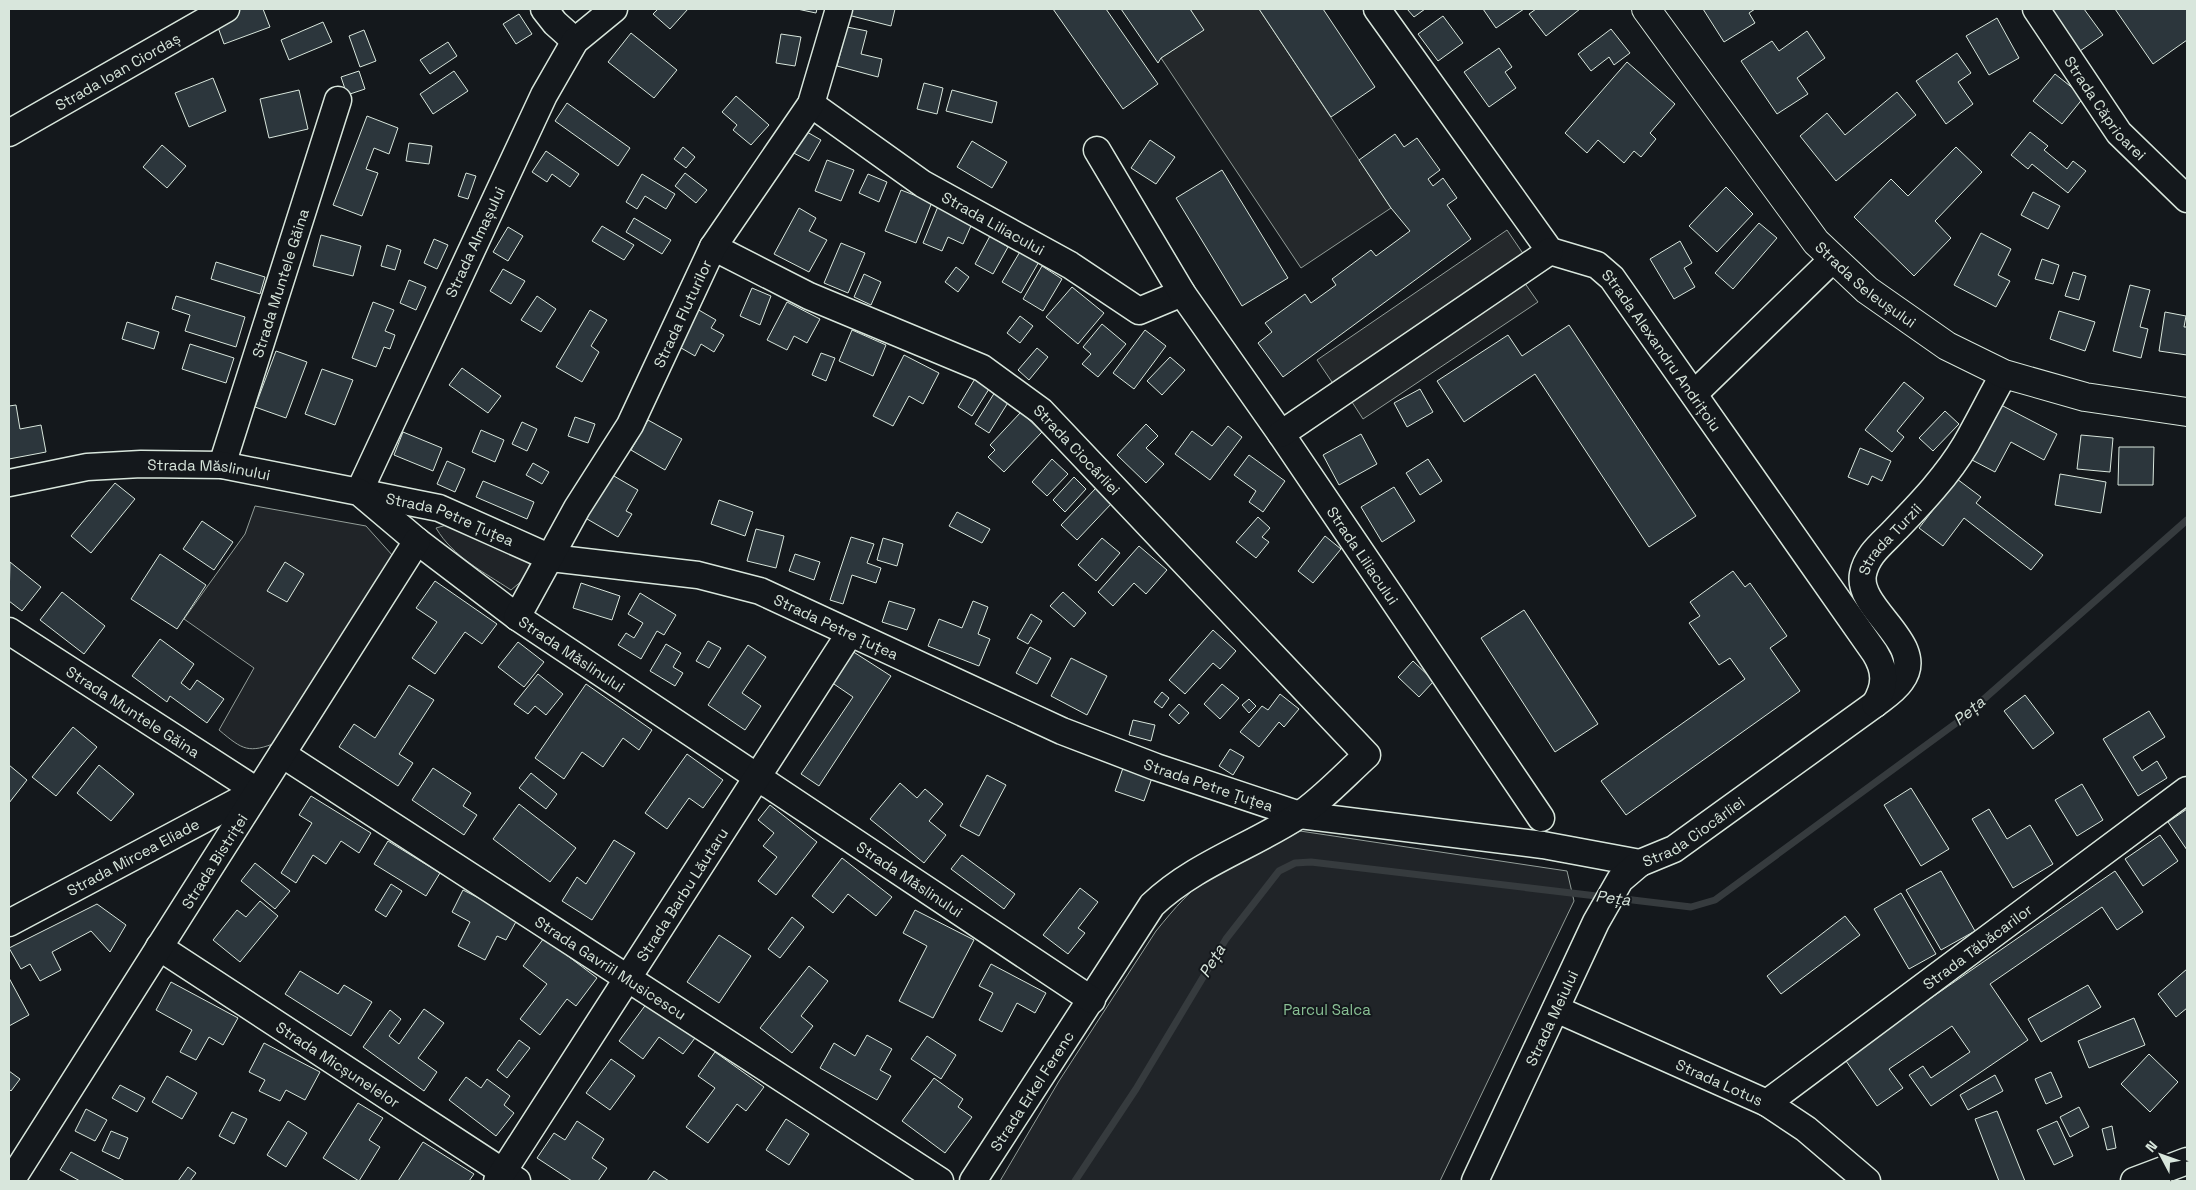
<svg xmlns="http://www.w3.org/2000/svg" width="2196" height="1190" viewBox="0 0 2196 1190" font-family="'Space Grotesk',sans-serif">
	<rect width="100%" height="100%" fill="#14181c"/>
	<path fill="#202428" stroke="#939e99" d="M255,506l111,20 27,30 -115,186c-30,12 -35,8 -59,-12l35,-62 -70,-49 61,-85z
		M450,524l80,39 -6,16 -13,11c-27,-18 -58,-33 -75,-62z
		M1300,831l267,40 7,30 -134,280h-440l59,-100 97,-150c18,-22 36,-44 61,-59 25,-17 56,-28 83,-41z"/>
	<path fill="#24282b" stroke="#939e99" d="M1190,9h69l132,199 -90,60 -140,-210 42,-28z
		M1507,230l17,25 -190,130 -17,-25z
		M1524,282l14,20 -175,117 -13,-20z"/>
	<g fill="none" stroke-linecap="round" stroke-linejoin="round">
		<path stroke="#363b3e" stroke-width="7" d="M1616,898l75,9 24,-7 244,-179 228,-201
			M1075,1181l61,-92 90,-150 53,-68 16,-8 16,-1 294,35"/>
	</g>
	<path fill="#2c363c" stroke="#d8e6dc" d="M242,9h21l7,18 -46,17 -9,-25z
		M658,9h30l-18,20 -17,-15z
		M797,9h20l-1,4z
		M850,9h45l-4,17 -43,-11z
		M1053,9h53l52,75 -35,25z
		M1121,9h69l14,21 -43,28 -3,5z
		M1259,9h64l52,78 -44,30z
		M1407,9h18l-11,8z
		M1483,9h41l-28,19z
		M1536,9h44l-34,27 -17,-22z
		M1703,9h52l-6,4 6,10 -31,19z
		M2052,9h32l19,26 -23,16z
		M2115,9h72v31l-34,24z
		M519,14l13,20 -16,10 -13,-20z
		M1443,16l20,27 -25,18 -20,-27z
		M1997,18l22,40 -30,17 -23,-39z
		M323,22l9,20 -43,18 -8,-20z
		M847,27l20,4 -6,23 21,5 -4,18 -41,-11z
		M1611,29l19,24 -16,12 -5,-8 -18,14 -13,-17z
		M364,30l12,31 -16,6 -11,-31z
		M1807,31l18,27 -28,20 11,16 -31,20 -36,-53 31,-20 7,10z
		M631,33l46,37 -23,28 -46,-36z
		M781,34l20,3 -6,29 -19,-3z
		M448,42l9,14 -27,18 -10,-14z
		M1499,48l13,19 -7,5 11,16 -27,19 -25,-35z
		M1957,53l14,20 -13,9 15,22 -27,20 -30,-43z
		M1627,62l48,42 -25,29 6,6 -15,18 -7,-6 -10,12 -26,-23 -11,13 -22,-20z
		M359,71l6,18 -18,6 -6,-18z
		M454,71l14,20 -35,23 -13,-20z
		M2055,74l29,23 -22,27 -29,-23z
		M213,78l13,33 -37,16 -14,-34z
		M924,83l19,5 -6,26 -20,-5z
		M299,90l9,39 -39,9 -9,-39z
		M952,90l45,12 -5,21 -46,-12z
		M1897,92l19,23 -80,66 -36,-45 27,-23 18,22z
		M736,96l33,29 -18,20 -18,-15 4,-5 -15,-13z
		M567,103l63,45 -12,18 -63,-45z
		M367,116l31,12 -9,26 -15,-6 -8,21 12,4 -16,43 -29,-11z
		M800,128l21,12 -12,21 -21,-11z
		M2030,132l18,14 -4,4 23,19 6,-8 13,10 -18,22 -36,-29 -4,5 -17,-14z
		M1395,134l9,13 13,-9 23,32 -12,9 5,7 10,-8 14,20 -10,7 24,34 -188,138 -25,-34 14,-11 -7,-9 40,-29 6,9 25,-18 -4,-6 39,-29 5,6 34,-25 -19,-23 -32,-48z
		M1150,140l25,17 -19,27 -25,-16z
		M972,141l35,21 -15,26 -35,-21z
		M409,143l23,3 -3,18 -23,-3z
		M162,145l24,21 -19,22 -24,-21z
		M683,147l12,10 -9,11 -12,-9z
		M1956,147l26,25 -47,49 16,17 -37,38 -60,-59 37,-38 17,17z
		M546,151l33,23 -9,13 -18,-13 -5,8 -15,-10z
		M827,160l27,10 -13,31 -26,-10z
		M1222,170l66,108 -46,28 -66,-108z
		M466,173l10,3 -8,23 -10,-3z
		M685,173l22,17 -11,13 -21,-17z
		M642,174l33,20 -9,15 -21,-13 -8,13 -11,-7z
		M868,174l19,8 -8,20 -20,-9z
		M1726,187l27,27 -36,38 -28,-26z
		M901,190l31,12 -16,41 -31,-12z
		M2033,192l27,14 -12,23 -27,-14z
		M939,204l35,15 -11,25 -15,-7 -6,14 -19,-8z
		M799,208l17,10 -7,13 18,9 -18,32 -35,-18z
		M634,218l37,22 -9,14 -36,-22z
		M1759,223l18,15 -44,51 -18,-16z
		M602,226l32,19 -10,15 -32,-19z
		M508,227l15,9 -15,25 -15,-9z
		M1981,233l30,16 -13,26 12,6 -14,26 -42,-22z
		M321,235l40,11 -8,30 -40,-10z
		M990,236l18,11 -15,27 -18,-10z
		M434,239l14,6 -11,24 -13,-6z
		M1680,241l12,22 -8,5 11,19 -21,12 -24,-40z
		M841,243l24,10 -17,40 -24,-10z
		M387,245l14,5 -6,20 -14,-4z
		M1021,250l19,10 -19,33 -19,-11z
		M2042,259l17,6 -6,19 -18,-5z
		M216,262l49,15 -5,17 -49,-15z
		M1042,266l20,13 -19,32 -20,-12z
		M956,267l13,10 -11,15 -13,-10z
		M503,269l22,12 -14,23 -21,-13z
		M2073,272l13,4 -7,24 -14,-4z
		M864,274l17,8 -10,23 -17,-8z
		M409,280l17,7 -10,23 -16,-7z
		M2130,285l20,5 -10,37 8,2 -7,29 -28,-7z
		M1072,287l32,26 -26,31 -32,-27z
		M752,288l19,8 -11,29 -20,-9z
		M176,296l69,21 -9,30 -51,-16 5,-16 -18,-6z
		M537,296l19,13 -15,23 -20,-12z
		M373,302l21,8 -9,21 10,4 -5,14 -6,-2 -8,20 -24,-9z
		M787,302l33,17 -13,24 -13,-7 -7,14 -20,-10z
		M697,309l19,11 -5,8 13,7 -10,17 -13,-8 -6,12 -19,-11z
		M590,310l17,10 -16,26 8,6 -17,30 -26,-15z
		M2059,311l36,11 -10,29 -35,-12z
		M2165,312l21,4 -2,11h3v28l-28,-4z
		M1020,316l13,10 -13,17 -13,-10z
		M127,322l32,10 -5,17 -32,-10z
		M1102,324l24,20 -28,33 -16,-13 9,-10 -8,-7z
		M1569,325l127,191 -47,31 -114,-173 -71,48 -27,-41 71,-46 14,21z
		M852,330l34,15 -13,31 -34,-15z
		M1145,330l21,16 -32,43 -21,-16z
		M190,344l44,14 -8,25 -44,-14z
		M1037,348l11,9 -19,23 -11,-10z
		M276,351l31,11 -21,56 -31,-11z
		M821,353l14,5 -9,23 -14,-6z
		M904,355l35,18 -16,31 -14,-8 -16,30 -20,-10z
		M1170,357l15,13 -23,25 -15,-14z
		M462,368l39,28 -13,17 -39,-28z
		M322,369l31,11 -18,45 -30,-11z
		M979,372l15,9 -22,35 -14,-9z
		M1904,382l20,16 -27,33 7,6 -12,15 -27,-22z
		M1420,389l13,23 -26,15 -13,-24z
		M995,392l14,9 -20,32 -14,-9z
		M16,405l4,24 21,-4 5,27 -37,7v-53z
		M2001,405l56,29 -13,26 -33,-18 -16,30 -23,-12z
		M1945,411l14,13 -26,27 -14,-13z
		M1021,412l21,20 -38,40 -16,-15 7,-7 -5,-5z
		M575,417l20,7 -7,19 -20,-7z
		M648,420l34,19 -17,31 -34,-20z
		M522,422l15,7 -10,22 -15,-7z
		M1146,424l12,12 -12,12 18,16 -18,19 -29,-28z
		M1228,426l14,11 -32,43 -35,-26 17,-23 20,15z
		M481,430l23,10 -9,22 -23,-10z
		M403,432l39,16 -9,23 -39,-16z
		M1361,434l16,30 -38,21 -16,-30z
		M2081,435l32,3 -3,34 -33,-3z
		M2119,447h35l-1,38h-35z
		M1860,448l31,13 -9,20 -10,-5 -4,9 -20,-8z
		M1249,455l36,26 -22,31 -14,-10 7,-11 -22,-16z
		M1052,459l16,15 -21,22 -15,-14z
		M1428,459l14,22 -22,14 -14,-22z
		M447,461l18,8 -10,23 -18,-8z
		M533,463l16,9 -7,12 -16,-9z
		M607,472l31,18 -12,21 6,3 -14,23 -36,-21z
		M2060,474l46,8 -5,31 -46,-8z
		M1074,477l12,12 -21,23 -12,-12z
		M1957,479l24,18 -5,6 67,52 -12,15 -67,-52 -21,28 -24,-18z
		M483,481l51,21 -7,17 -51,-22z
		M115,483l20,16 -44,54 -20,-17z
		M1394,487l21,34 -33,21 -21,-35z
		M1096,488l16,15 -35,37 -16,-15z
		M719,500l34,12 -8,24 -34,-12z
		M957,512l33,17 -8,14 -33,-17z
		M1258,517l12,11 -8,9 7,5 -13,16 -20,-16z
		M202,521l31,21 -19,28 -31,-21z
		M756,529l28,7 -8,32 -29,-7z
		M1325,536l16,13 -28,34 -15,-12z
		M851,537l23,7 -7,19 14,5 -5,15 -24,-8 -9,29 -13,-4z
		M883,538l20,6 -6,22 -20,-6z
		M1102,538l18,15 -24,28 -18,-16z
		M1139,546l28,24 -21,24 -12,-11 -21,23 -15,-14z
		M160,554l46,31 -29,44 -46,-30z
		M795,554l25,8 -6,18 -25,-9z
		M10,562l31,25 -19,24 -13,-10z
		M285,562l19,12 -17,28 -20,-11z
		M1733,571l12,16 5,-4 37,53 -17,12 30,43 -174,124 -25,-34 144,-102 -15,-21 -11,7 -30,-42 11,-7 -10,-14z
		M435,581l62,43 -15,20 -17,-12 -30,42 -23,-16 25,-36 -21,-14z
		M581,583l39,13 -8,24 -39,-12z
		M62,592l43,34 -21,28 -44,-34z
		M1063,592l23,21 -12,14 -24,-21z
		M640,593l36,22 -12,20 -7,-4 -16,28 -23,-14 8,-12 8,5 9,-15 -15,-9z
		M889,601l26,8 -8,21 -25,-8z
		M973,601l15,6 -10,27 12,5 -11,27 -51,-20 11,-27 23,9z
		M1524,610l74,114 -43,28 -74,-114z
		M1031,614l11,7 -14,23 -11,-6z
		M1213,630l23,21 -16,18 -7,-6 -28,31 -16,-14z
		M160,639l34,25 -13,19 9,7 7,-10 27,19 -17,24 -37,-27 -3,6 -35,-26z
		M708,641l13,7 -12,20 -13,-7z
		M518,642l26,20 -20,25 -26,-20z
		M666,644l15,9 -8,14 10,6 -8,13 -25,-15z
		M748,645l18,12 -24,36 19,13 -16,24 -37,-25z
		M1030,647l21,11 -14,26 -21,-11z
		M852,651l39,25 -72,110 -18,-12 52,-77 -22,-15z
		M1071,658l36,18 -20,39 -36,-19z
		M1413,661l21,20 -15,16 -21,-20z
		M538,674l25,20 -17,21 -11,-9 -7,8 -14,-10z
		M586,684l66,46 -13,20 -16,-12 -20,29 -21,-15 -18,27 -29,-21z
		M1222,684l17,14 -19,21 -16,-15z
		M409,685l25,15 -35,54 14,9 -15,23 -59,-39 15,-23 21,14z
		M1162,692l7,6 -7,10 -8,-6z
		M1280,694l19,15 -15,18 -5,-5 -20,25 -19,-15 22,-26 6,4z
		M2025,695l29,38 -21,16 -29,-38z
		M1249,699l7,7 -7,7 -7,-8z
		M1179,704l10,9 -10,11 -10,-9z
		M2149,711l16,26 -32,20 9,14 15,-10 10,17 -29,18 -35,-57z
		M1133,720l22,5 -4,16 -22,-6z
		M73,727l24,20 -41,49 -24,-19z
		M1230,749l14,8 -11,18 -14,-9z
		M687,754l36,26 -20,28 -14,-10 -22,31 -22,-16z
		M9,765l18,15 -18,23z
		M99,765l35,29 -23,27 -34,-28z
		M433,768l38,25 -8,13 14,9 -13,20 -52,-35z
		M1123,768l29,10 -8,23 -29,-10z
		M531,773l26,21 -11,15 -27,-21z
		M987,775l19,10 -27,51 -19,-10z
		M900,783l17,15 8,-9 18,15 -14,17 17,14 -22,28 -54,-44z
		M2082,784l21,36 -26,16 -22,-36z
		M1911,788l38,61 -28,17 -37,-61z
		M311,796l60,37 -12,20 -18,-12 -15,23 -13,-9 -17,28 -15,-10 31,-50 -13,-8z
		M519,804l57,44 -26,34 -57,-43z
		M770,805l47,37 -41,53 -18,-14 19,-24 -14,-11 11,-13 -16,-13z
		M1989,809l18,30 23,-14 23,39 -40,24 -41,-69z
		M2187,809v41l-19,-28z
		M2160,835l18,26 -35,25 -18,-27z
		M614,840l21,13 -43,67 -30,-19 15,-24 9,7z
		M388,841l52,32 -14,23 -52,-32z
		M962,855l53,39 -11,15 -53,-40z
		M842,858l50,39 -16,19 -28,-22 -15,19 -21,-17z
		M255,863l35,28 -15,18 -34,-28z
		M1941,871l34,60 -34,19 -35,-60z
		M2115,871l28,41 -26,18 -15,-23 -112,77 38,56 -97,66 -22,-31 14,-9 8,12 39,-26 -18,-26 -63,43 14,19 -26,18 -33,-48z
		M391,884l11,7 -16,26 -11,-7z
		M1080,888l18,14 -20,26 7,5 -17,21 -25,-19z
		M463,890l55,28 -12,22 -9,-4 -12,24 -27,-14 12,-24 -18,-10z
		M1901,893l35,61 -27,15 -35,-60z
		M260,901l18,15 -38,46 -27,-22 24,-30 9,7z
		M97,904l29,21 -16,27 -19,-21 -39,21 9,18 -21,11 -10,-17 -9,5 -12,-21z
		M915,910l59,30 -41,78 -34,-17 28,-55 -24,-13z
		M1845,916l15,19 -79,59 -14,-18z
		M792,917l12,10 -24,31 -12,-9z
		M719,935l32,21 -32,47 -32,-21z
		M544,938l53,40 -21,28 -9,-7 -27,36 -20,-16 27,-35 -24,-18z
		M991,964l55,29 -11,20 -18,-10 -15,29 -23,-12 14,-27 -14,-7z
		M809,966l19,15 -27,35 12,10 -21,27 -32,-25z
		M2187,969v39l-11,9 -18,-23z
		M300,971l38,23 6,-9 28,17 -21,34 -66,-42z
		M9,978l20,37 -20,11z
		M171,982l67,36 -15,27 -14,-8 -13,23 -16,-8 12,-22 -36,-20z
		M2088,985l13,22 -60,35 -13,-23z
		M647,1003l48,35 -12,16 -24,-17 -16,22 -24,-18z
		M424,1009l20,14 -26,35 19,14 -13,19 -61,-44 27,-37 11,9 -12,17 10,8z
		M2134,1018l11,27 -56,23 -11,-27z
		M867,1035l25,14 -12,21 11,6 -14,24 -57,-32 14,-25 21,13z
		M927,1036l29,19 -15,24 -30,-20z
		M519,1040l11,8 -23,30 -10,-8z
		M264,1043l56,29 -15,28 -19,-10 -6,11 -21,-10 6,-11 -16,-8z
		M715,1052l49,35 -18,24 -9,-7 -29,39 -22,-16 29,-39 -17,-12z
		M2149,1054l29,28 -28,30 -29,-28z
		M611,1059l24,17 -25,34 -24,-17z
		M9,1071l11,8 -9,12 -2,-2z
		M2051,1072l11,25 -16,7 -11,-25z
		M1995,1075l8,16 -35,19 -8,-15z
		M167,1076l30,17 -15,26 -30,-17z
		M466,1077l15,11 6,-9 23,17 -6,9 10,8 -18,23 -47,-36z
		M934,1078l29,21 -5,8 14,10 -27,36 -43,-32z
		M120,1085l25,13 -8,14 -25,-14z
		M358,1103l25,15 -14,22 11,7 -21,34 -36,-23z
		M2079,1107l10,20 -19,10 -10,-20z
		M86,1109l21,11 -12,21 -20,-10z
		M1997,1111l28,70h-26l-24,-62z
		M232,1112l15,7 -13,25 -15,-8z
		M786,1119l23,15 -20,31 -23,-15z
		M288,1121l19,12 -21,34 -19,-12z
		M577,1121l27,18 -12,19 15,10 -9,13h-26l-35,-23 17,-25 11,7z
		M2057,1121l16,35 -19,9 -17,-35z
		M2112,1126l4,22 -9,2 -5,-21z
		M111,1131l17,7 -9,21 -17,-8z
		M423,1142l51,32 -5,7h-71z
		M71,1152l54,29h-45l-20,-11z
		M188,1167l8,6 -6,8h-12z
		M654,1171l15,10h-22z"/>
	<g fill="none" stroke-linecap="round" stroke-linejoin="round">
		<defs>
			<g id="minor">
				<path d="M544,9l11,14 20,18"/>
				<path id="s1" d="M614,9l-39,32 -31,54 -185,397 80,16 112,50 147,17 62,16 302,140 94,36 144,48 243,30 97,18 34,-14 201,-145c9,-7 19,-13 26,-23 28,-37 -45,-71 -38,-107 4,-20 20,-31 33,-45 25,-26 51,-53 70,-85 13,-23 25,-47 38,-70"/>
				<path id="s2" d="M1377,9l173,242 47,14 15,13 263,375c11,18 11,33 0,51"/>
				<path id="s3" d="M2036,9l83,124 68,66"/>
				<path id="s4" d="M811,104l112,80 147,81 69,46 43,-18"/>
				<path id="s5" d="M9,133l217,-124"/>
				<path id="s6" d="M1097,150l85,143 99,141 260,384"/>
				<path id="s7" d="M713,247l96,49 173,72 59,43 326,344c-21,19 -45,45 -69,61 -48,31 -104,49 -146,89l-179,276"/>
				<path d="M1694,394l139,-135"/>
				<path d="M1281,434l269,-183"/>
				<path id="s8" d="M222,465l116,-365"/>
				<path id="s9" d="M9,483l78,-16 54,-3 81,1 137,27 58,49 100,76 575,383"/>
				<path id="s10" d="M517,617l60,-109 53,-83 83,-178 98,-143 28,-95"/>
				<path id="s11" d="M9,631l248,160 -248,132"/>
				<path id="s12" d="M282,754l658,427"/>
				<path id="s13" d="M159,947l358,234"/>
				<path id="s14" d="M1556,1009l211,94 39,26 61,52"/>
				<path id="s15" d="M1767,1103l420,-313"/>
				<path id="s16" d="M11,1181l406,-640"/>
				<path id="s17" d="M497,1181l353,-548"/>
				<path id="s18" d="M1475,1181l121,-259 24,-42 20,-17"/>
				<path d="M2134,1181l53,-20"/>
			</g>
			<g id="major">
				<path id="s19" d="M1646,9l170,233 51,48 80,56 57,28 81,23 102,15"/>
			</g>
		</defs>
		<use href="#minor" stroke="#d8e6dc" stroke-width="29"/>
		<use href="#major" stroke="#d8e6dc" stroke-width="30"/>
		<use href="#minor" stroke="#14181c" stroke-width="26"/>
		<use href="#major" stroke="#14181c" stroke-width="28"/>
	</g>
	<g text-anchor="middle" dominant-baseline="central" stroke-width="4" stroke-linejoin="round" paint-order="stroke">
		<g font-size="15" fill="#d8e6dc" stroke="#14181c">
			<text stroke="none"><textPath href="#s5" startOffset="125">Strada Ioan Ciordaș</textPath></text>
			<text stroke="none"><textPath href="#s3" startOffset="121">Strada Căprioarei</textPath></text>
			<text stroke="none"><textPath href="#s4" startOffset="218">Strada Liliacului</textPath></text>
			<text transform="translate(475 242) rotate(-65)">Strada Almașului</text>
			<text stroke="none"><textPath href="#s8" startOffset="191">Strada Muntele Găina</textPath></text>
			<text stroke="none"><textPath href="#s19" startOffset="354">Strada Seleușului</textPath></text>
			<text stroke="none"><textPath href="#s10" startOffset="346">Strada Fluturilor</textPath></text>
			<text stroke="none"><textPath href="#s2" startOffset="454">Strada Alexandru Andrițoiu</textPath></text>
			<text stroke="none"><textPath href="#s7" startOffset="421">Strada Ciocârliei</textPath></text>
			<text stroke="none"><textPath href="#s9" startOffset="202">Strada Măslinului</textPath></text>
			<text stroke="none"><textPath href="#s1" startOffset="646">Strada Petre Țuțea</textPath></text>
			<text stroke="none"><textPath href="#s1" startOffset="2381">Strada Turzii</textPath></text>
			<text stroke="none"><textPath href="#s6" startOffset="485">Strada Liliacului</textPath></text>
			<text stroke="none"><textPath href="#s1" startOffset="1051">Strada Petre Țuțea</textPath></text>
			<text stroke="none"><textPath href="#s9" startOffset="622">Strada Măslinului</textPath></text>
			<text stroke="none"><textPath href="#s11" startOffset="148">Strada Muntele Găina</textPath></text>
			<text stroke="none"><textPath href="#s1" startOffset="1456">Strada Petre Țuțea</textPath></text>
			<text stroke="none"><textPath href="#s1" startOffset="1958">Strada Ciocârliei</textPath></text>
			<text transform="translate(133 857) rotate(-28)">Strada Mircea Eliade</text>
			<text stroke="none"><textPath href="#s16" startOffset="379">Strada Bistriței</textPath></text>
			<text stroke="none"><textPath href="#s9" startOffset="1028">Strada Măslinului</textPath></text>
			<text stroke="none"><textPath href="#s17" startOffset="341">Strada Barbu Lăutaru</textPath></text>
			<text stroke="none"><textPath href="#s15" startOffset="262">Strada Tăbăcarilor</textPath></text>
			<text stroke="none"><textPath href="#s12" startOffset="392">Strada Gavriil Musicescu</textPath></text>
			<text stroke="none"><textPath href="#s18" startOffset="180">Strada Meiului</textPath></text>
			<text stroke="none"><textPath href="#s13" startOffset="214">Strada Micșunelelor</textPath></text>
			<text stroke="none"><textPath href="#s14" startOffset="179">Strada Lotus</textPath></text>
			<text transform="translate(1032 1091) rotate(-57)">Strada Erkel Ferenc</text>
		</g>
		<g font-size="15" fill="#8ac095" stroke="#14181c">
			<text x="1327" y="1009">Parcul Salca</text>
		</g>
		<g font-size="16" font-style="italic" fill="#d8e6dc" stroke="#14181c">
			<text transform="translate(1969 711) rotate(-40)">Peța</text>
			<text transform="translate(1613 898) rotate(7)">Peța</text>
			<text transform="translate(1212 961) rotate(-59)">Peța</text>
		</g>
	</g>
	<rect width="2196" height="1190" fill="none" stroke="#d8e6dc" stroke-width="20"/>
	<g transform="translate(2161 1155) rotate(311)" stroke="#14181c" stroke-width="4" paint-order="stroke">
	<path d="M0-4L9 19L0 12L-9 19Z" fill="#d8e6dc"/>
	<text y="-8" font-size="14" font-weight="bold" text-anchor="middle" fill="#d8e6dc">N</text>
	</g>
</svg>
